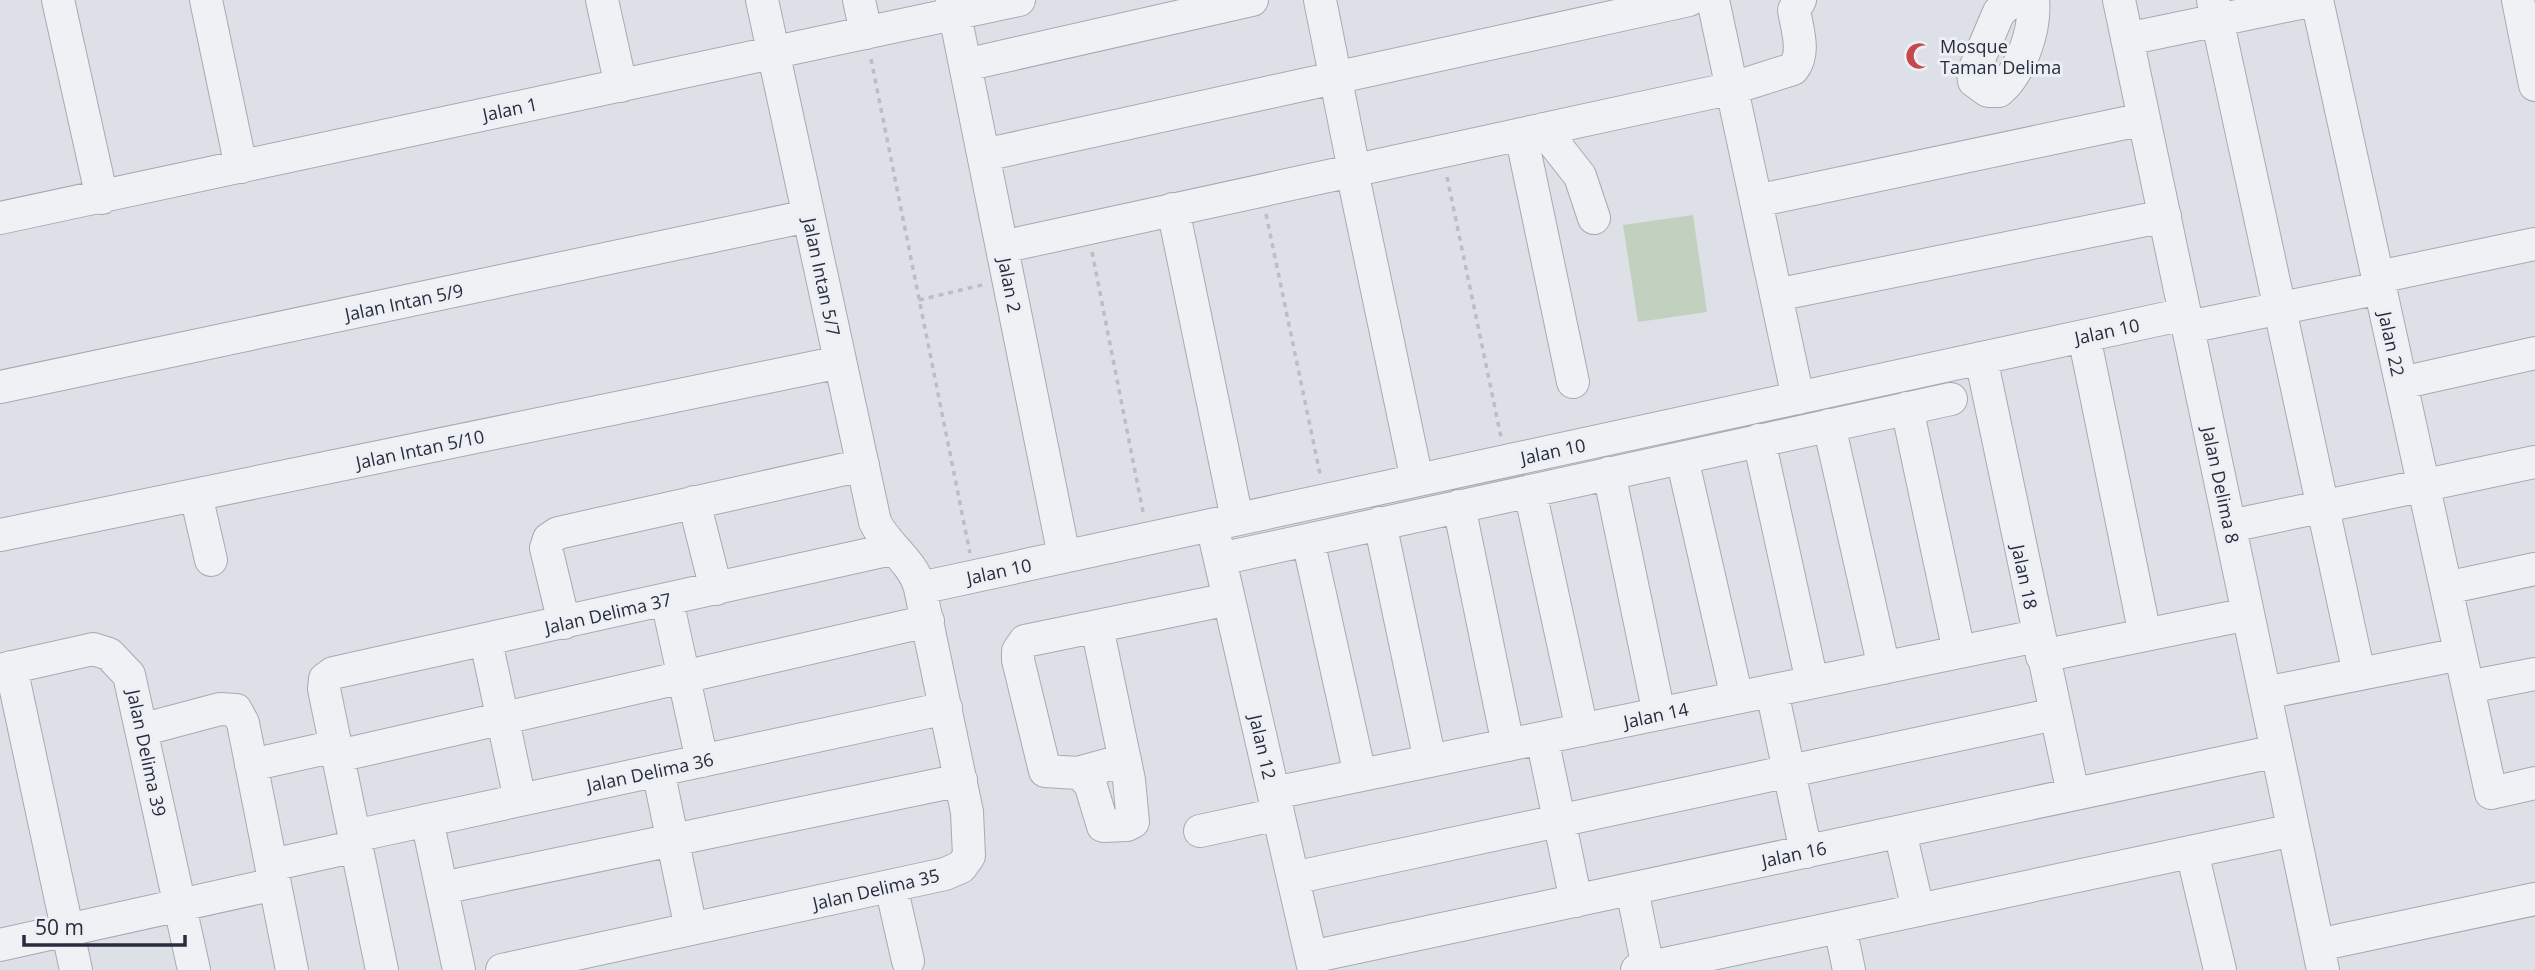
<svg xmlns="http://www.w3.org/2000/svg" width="2535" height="970" viewBox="0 0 2535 970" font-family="'Open Sans',sans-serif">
	<rect width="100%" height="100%" fill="#dde0e6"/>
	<path fill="#c1d0bf" d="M1693,215l14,97 -69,10 -15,-97z"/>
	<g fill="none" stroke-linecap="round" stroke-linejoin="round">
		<defs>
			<path id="minor" d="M58,0l44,198
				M206,0l35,167
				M602,0l19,86
				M859,0l7,33
				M952,0l112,556
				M1320,0l34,170
				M1713,0l85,398
				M2013,0l-14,12 -26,61 1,8 14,10h11c22,-19 37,-62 34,-91
				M2119,0l204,970
				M2213,0l146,674
				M2317,0l174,793 44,-10
				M2518,0l17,85
				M2127,39l187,-39
				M965,65l287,-65
				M1543,129l37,47 14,42
				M1521,134l52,248
				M984,155l705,-155
				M1352,171l65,309
				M1756,201l388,-82
				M1173,209l64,310
				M0,218l1019,-218
				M1002,247l731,-159 60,-19c13,-16 4,-40 1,-59l6,-10
				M2378,277l157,-33
				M1776,295l389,-79
				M2188,327l192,-39
				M2084,336l61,299
				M1981,358l92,436
				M2401,383l134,-30
				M0,387l808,-171
				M1907,408l52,244
				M1829,425l55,243
				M1759,440l53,242
				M1682,458l55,240
				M1609,473l50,241
				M1530,491l52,239
				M196,495l15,65
				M694,502l22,87
				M1459,506l49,239
				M1380,523l50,238
				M2230,526l305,-64
				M0,535l840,-173
				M1215,538l99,432
				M1308,540l52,235
				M1220,559l731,-160
				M920,588l1265,-274
				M2446,588l89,-19
				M667,600l35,161
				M564,623l-18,-75 3,-9 9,-6 305,-68
				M486,641l34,159
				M2042,656l206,-42
				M11,667l65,303
				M0,670l93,-21 16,5 20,21 65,295
				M2468,687l67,-13
				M1772,691l34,161
				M2265,693l195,-39
				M141,730l79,-21 16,1 7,13 49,247
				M1542,738l34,163
				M338,756l590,-135
				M1125,760l-47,13 -33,-2 -27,-111v-9l7,-10 204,-42
				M251,765l85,-19
				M658,770l33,159
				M1078,773l12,10 13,43 24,-1 6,-3 -4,-42 -32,-153
				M1274,793l763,-157
				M427,820l32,150
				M1200,831l78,-17
				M1900,832l18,78
				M354,836l592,-128
				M2192,852l28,118
				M271,865l86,-19
				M1293,878l762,-164
				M891,886l17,75
				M442,888l519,-108
				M1632,889l16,79
				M1840,927l9,43
				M0,945l275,-61
				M2318,945l217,-46
				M1311,957l966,-206
				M382,970l-58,-281 1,-10 8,-6 559,-124
				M502,970l443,-96 16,-7 8,-11 -2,-44 -47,-224c-7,-27 -34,-42 -45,-66l-113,-522
				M1637,970l656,-140"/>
		</defs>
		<use href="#minor" stroke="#a6aab3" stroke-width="34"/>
		<path stroke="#bcbec5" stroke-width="3.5" stroke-dasharray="5 5" stroke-linecap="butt" d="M871,59l99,494
			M1447,177l54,260
			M1266,214l54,260
			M1092,252l51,260
			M919,300l63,-15"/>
		<use href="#minor" stroke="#f0f1f5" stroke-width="32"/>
	</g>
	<defs>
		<symbol id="mosque-bare" viewBox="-9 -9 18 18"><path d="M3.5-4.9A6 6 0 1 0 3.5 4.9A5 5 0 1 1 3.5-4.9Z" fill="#c6474c" stroke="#eceff4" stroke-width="2.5" paint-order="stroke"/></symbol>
	</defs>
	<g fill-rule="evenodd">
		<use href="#mosque-bare" x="1900" y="37" width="38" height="38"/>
	</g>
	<g text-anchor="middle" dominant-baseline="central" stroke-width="6" stroke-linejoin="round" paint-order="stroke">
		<g font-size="18" fill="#272d3c" stroke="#eceff4" text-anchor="start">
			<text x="1940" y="46">Mosque<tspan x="1940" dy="21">Taman Delima</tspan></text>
		</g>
		<g font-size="18" fill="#272d3c" stroke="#eceff4">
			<text transform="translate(510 109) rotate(-12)">Jalan 1</text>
			<text transform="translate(822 277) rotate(78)">Jalan Intan 5/7</text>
			<text transform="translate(1010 285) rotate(79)">Jalan 2</text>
			<text transform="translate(404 302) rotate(-12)">Jalan Intan 5/9</text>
			<text transform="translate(2107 331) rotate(-12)">Jalan 10</text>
			<text transform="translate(2392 344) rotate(78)">Jalan 22</text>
			<text transform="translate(420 449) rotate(-12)">Jalan Intan 5/10</text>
			<text transform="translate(1553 451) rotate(-12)">Jalan 10</text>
			<text transform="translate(2221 485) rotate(78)">Jalan Delima 8</text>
			<text transform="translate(999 571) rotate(-12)">Jalan 10</text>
			<text transform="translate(2025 577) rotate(78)">Jalan 18</text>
			<text transform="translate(608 613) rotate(-13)">Jalan Delima 37</text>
			<text transform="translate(1656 715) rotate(-12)">Jalan 14</text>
			<text transform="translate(1263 747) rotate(77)">Jalan 12</text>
			<text transform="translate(147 753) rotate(78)">Jalan Delima 39</text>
			<text transform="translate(650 772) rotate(-12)">Jalan Delima 36</text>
			<text transform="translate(1794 854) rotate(-12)">Jalan 16</text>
			<text transform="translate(876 889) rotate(-13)">Jalan Delima 35</text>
		</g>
	</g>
	<path d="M24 935v10h161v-10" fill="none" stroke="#272d3c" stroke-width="3.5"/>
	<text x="35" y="935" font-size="21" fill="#272d3c" stroke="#eceff4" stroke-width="5" paint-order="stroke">50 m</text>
</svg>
